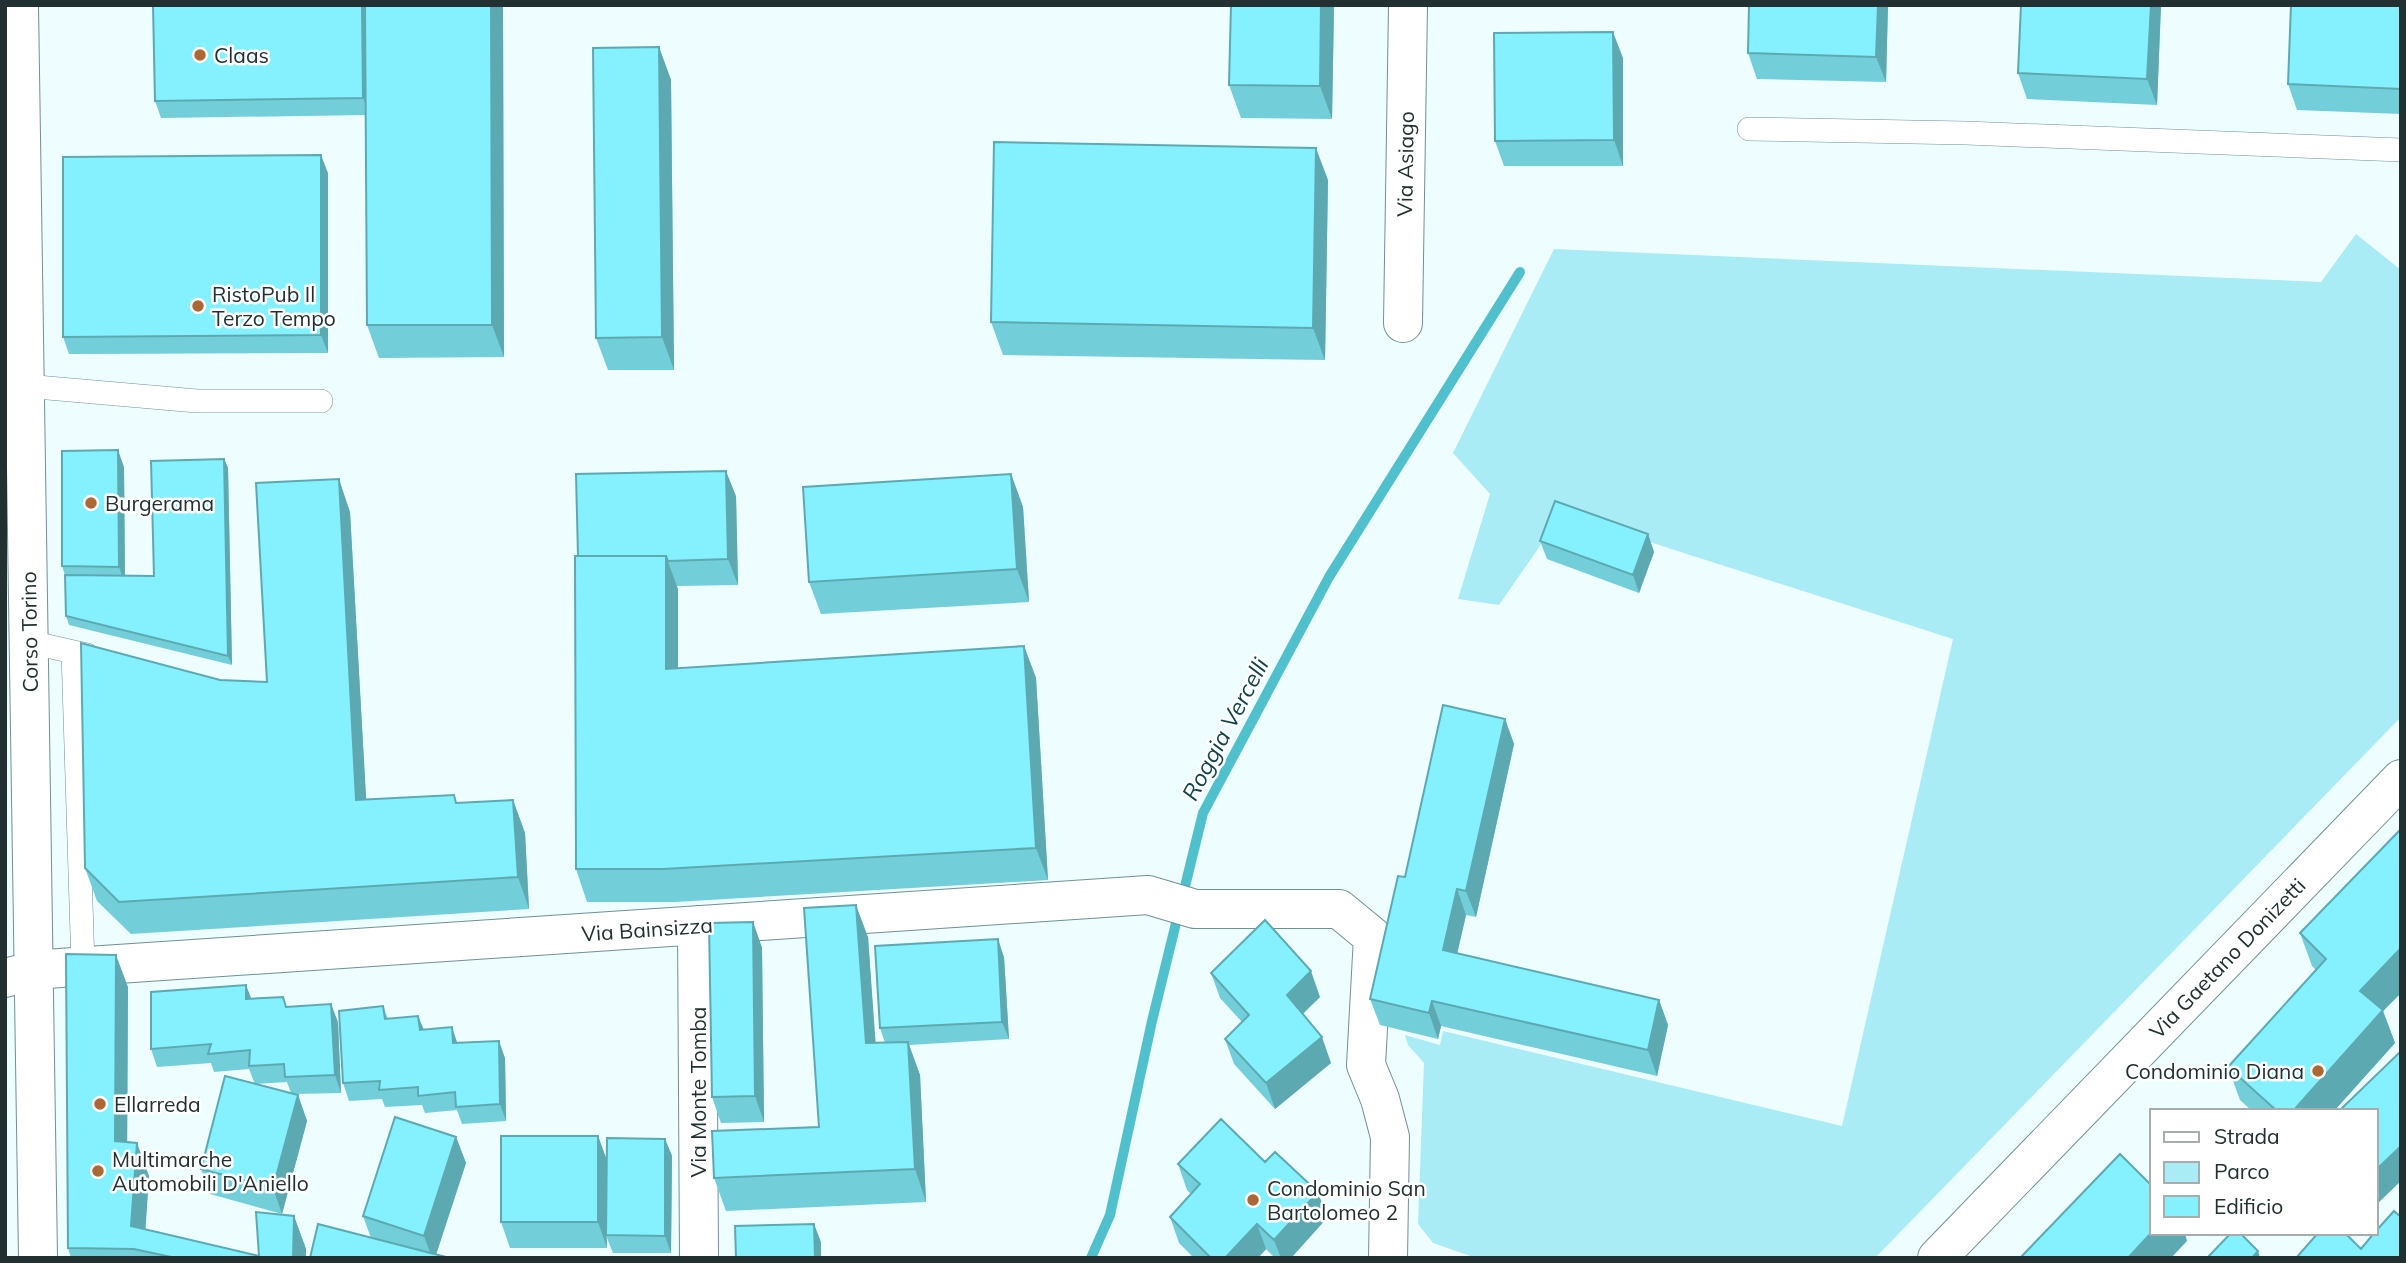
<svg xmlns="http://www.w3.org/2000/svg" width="2406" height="1263" viewBox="0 0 2406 1263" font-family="Mulish,sans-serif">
	<rect width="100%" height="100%" fill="#eefdff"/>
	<path fill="#a9ecf5" d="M2356,234l45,36v447l-526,541h-399l-43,-15 -15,-19 6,-161 -16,-18 -3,-10 35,10 3,-14 399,95 111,-487 -391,-125 -63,91 -41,-6 32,-105 -37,-41 101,-204 767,33z"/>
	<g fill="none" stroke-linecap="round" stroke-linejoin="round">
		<path stroke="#51c0cd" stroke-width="10" d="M1091,1258l19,-43 42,-194 51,-208 126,-236 191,-305"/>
		<defs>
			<path id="service" d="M1749,129l217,4 435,17
				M25,386l172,15h124
				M29,642l58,13
				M73,652l10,314"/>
			<path id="minor" d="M1403,323l5,-318
				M697,925l2,333
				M5,978l30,-8 38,-3 1075,-72 47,14h144l34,28 -7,128 14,34 10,38 -2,121
				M1937,1258l464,-479"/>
			<path id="secondary" d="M19,5l19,1253"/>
		</defs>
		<use href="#service" stroke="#6f9195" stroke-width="24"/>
		<use href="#minor" stroke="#6f9195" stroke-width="40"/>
		<use href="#secondary" stroke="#6f9195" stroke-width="40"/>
		<use href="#service" stroke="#fff" stroke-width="23"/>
		<use href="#minor" stroke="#fff" stroke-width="38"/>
		<use href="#secondary" stroke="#fff" stroke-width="38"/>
	</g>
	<path fill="#72cfda" d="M153,5h350l1,352 -125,1 -12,-33 -1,-210 -205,3 -6,-17z
		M1231,5h103l-2,114 -91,-1 -12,-33z
		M1749,5h139l-2,77 -129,-3 -9,-26z
		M2021,5h140l-4,100 -130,-6 -9,-26z
		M2401,5v109l-104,-4 -9,-26z
		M659,47l12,33 3,290h-66l-12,-32z
		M1623,58v108h-119l-9,-25z
		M328,173v180l-259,1 -6,-17z
		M1328,180l-3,180 -322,-5 -12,-33z
		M224,459l4,9 4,197 -163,-40 -3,-9 -1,-41 -3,-9 62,-99 1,109h29z
		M1011,474l12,33 6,95 -208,12 -12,-32z
		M736,496l2,89 -61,1 1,82 346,-22 12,32 12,202 -373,22h-88l-11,-33 2,-313z
		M350,512l16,287 91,4 56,-3 12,33 4,76 -398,25 -34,-33 -12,-33 135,-188 47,2z
		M1648,534l6,18 -15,41 -92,-34 -7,-18z
		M1505,719l9,25 -38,173 -10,-2 -9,39 202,46 9,25 -11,51 -216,-50 -3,13 -58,-14 -10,-26 35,-122z
		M2401,833v160l-18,18 12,32 -61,68h-82l-12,-11 -12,-33 88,-97 -4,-4 -12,-33z
		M753,922l9,26 2,174 -43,1 -9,-26z
		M868,937l7,106h10l-5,-15 124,-71 5,82 -100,6 11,30 6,127 -200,9 -12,-33 105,-51z
		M1211,973l109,24 -17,17 28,49 -56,46 -41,-45 -9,-25 17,-17 -22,-24z
		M128,987l-1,155 22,34 -4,54 114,26 35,-40 12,33v9h-235l-3,-10z
		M251,999l87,23 3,71 -46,1 3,1 9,26 -25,93 -72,-20 -9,-25 90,-76 -4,-11 -32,2 -6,-15 -35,3 -3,-9 -54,4 -6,-18z
		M383,1006l5,13 30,-3 6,14 33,13 48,15 1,63 -44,3 -5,-14 -32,3 -3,-8 -37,2 -3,-8 -33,2 -6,-18z
		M598,1136l9,24 58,-21 7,17 -1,97h-58l-6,-15v10h-97l-9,-26z
		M456,1137l10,26 -30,91 -65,-16 -8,-22z
		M1265,1162l62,56 -36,40h-16l-9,-9 -8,9h-64l-15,-15 -9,-26 21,-23 -4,-4 -9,-26z"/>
	<path fill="#5da9b2" d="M362,5h6l2,110 -7,-17z
		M491,5h12l1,352 -12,-32z
		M1321,5h13l-2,114 -12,-33z
		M1878,5h10l-2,77 -10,-25z
		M2151,5h10l-4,100 -10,-26z
		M1613,32l10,26v108l-9,-26z
		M659,47l12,33 3,290 -12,-33z
		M1316,148l12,32 -3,180 -12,-32z
		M321,155l7,18v180l-7,-18z
		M118,450l6,17 1,118 -6,-18z
		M224,459l4,9 4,197 -4,-9z
		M726,471l10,25 2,89 -10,-26z
		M1011,474l12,33 6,95 -12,-33z
		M339,479l11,33 18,320 -12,-32z
		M1648,534l6,18 -15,41 -6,-18z
		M666,556l12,33v112l-12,-32z
		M1024,646l12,32 12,202 -12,-32z
		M1505,719l9,25 -38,173 -10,-26z
		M513,800l12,33 4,76 -11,-32z
		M1457,889l9,26 -14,61 -9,-26z
		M856,905l12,32 10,139 -12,-33z
		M753,922l9,26 2,174 -9,-26z
		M998,939l6,18 5,82 -7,-17z
		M2401,948v45l-18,18 12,32 -61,68h-41l67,-120z
		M116,955l12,32 -1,187 -12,-33z
		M1311,971l9,26 -24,23 -9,-25z
		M246,985l7,18 -7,-4z
		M1659,1000l9,25 -11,51 -9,-26z
		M1432,1001l9,25 -3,13 -9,-26z
		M331,1004l7,18 3,71 -6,-18z
		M418,1016l7,17 -5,-3z
		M452,1027l6,18 -5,-2z
		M1322,1037l9,26 -56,46 -9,-26z
		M499,1041l6,17 1,63 -6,-17z
		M908,1042l12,33 6,127 -11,-33z
		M298,1095l9,26 -25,93 -9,-26z
		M598,1136l9,25 -1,74 1,13 -9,-26z
		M456,1137l10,26 -31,95h-3l-8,-22z
		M665,1139l7,17 -1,97 -6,-17z
		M137,1143l12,33 -5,75 -13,-25z
		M2401,1146v35l-25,24v-35z
		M1318,1192l9,26 -36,40h-10l-7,-18z
		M294,1216l12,33v9h-13z
		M814,1224l7,18v16h-6z
		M1257,1224l9,25 -8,9h-33z
		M2152,1232v1h33l2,8 -16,17h-43z
		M2258,1251l2,7h-8z"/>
	<path fill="#85f1fe" stroke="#5da9b2" stroke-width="2" d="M153,5h209l1,93 -208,3z
		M365,5h126l1,320h-125z
		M1231,5h90l-1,81 -91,-1z
		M1749,5h129l-2,52 -128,-4z
		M2021,5h130l-4,74 -129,-6z
		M2291,5h110v84l-113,-5z
		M1613,32l1,108 -119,1 -1,-108z
		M659,47l3,290 -66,1 -3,-290z
		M994,142l322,6 -3,180 -322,-6z
		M321,155v180l-258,2v-180z
		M118,450l1,117 -57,-1v-115z
		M224,459l4,197 -162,-40 -1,-41 89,1 -3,-115z
		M726,471l2,88 -60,2 -2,-5h-88l-2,-82z
		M1011,474l6,95 -208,13 -6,-95z
		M339,479l17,321 98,-5 2,8 57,-3 5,77 -399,25 -34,-34 -4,-225 139,37 47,2 -11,-199z
		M1555,501l93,33 -15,41 -93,-34z
		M575,556h91v113l358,-23 12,202 -373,21h-87z
		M1443,705l62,14 -39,172 -9,-2 -14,61 216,50 -11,50 -216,-49 -3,12 -59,-14 28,-123 7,1z
		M2399,831l2,2v115l-41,43 23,19 -90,101h-16l-49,-44 98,-108 -26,-26z
		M856,905l10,138 42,-1 7,127 -201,9 -2,-47 107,-4 -15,-219z
		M1265,920l46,51 -24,24 35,42 -56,46 -41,-44 24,-24 -38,-42z
		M753,922l2,174 -43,1 -3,-174z
		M998,939l4,83 -122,6 -5,-82z
		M66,954l50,1 -1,186 22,2 -6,83 128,30 -3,-44 38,4 -1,42h-117l-42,-9 -66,-1z
		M246,985v14l37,-2 3,10 45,-3 4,71 -50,2 -1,-13 -35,2 1,-16 -42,4 3,-10 -60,5v-57z
		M383,1006l2,13 33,-3 2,14 32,-3 1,16 46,-2 1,63 -44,3 -1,-15 -37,4v-9l-39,3 1,-9 -37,2 -4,-72z
		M2401,1051v95l-25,24v-59h-37z
		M225,1076l73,19 -25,93 -72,-19z
		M395,1117l61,20 -32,99 -61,-20z
		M1221,1119l44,43 10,-10 43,40 -44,48 -17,-16 -32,34h-14l-41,-41 30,-33 -22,-20z
		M501,1136h97v86h-97z
		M607,1138l58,1v97l-59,-1z
		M2120,1154l32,32v46l-24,26h-108z
		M2394,1211l7,6v41h-105l22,-25h27l16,16 13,-16h2v-2z
		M318,1224l132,34h-140z
		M814,1224l1,34h-79l-1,-32z
		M2231,1233h9l18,18 -6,7h-45z"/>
	<g fill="#ab6835" stroke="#fff" stroke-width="2.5">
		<circle cx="200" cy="55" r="7"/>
		<circle cx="198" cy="306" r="7"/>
		<circle cx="91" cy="503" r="7"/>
		<circle cx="2318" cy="1071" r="7"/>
		<circle cx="100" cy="1104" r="7"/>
		<circle cx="98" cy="1171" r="7"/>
		<circle cx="1253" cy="1200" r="7"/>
	</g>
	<g text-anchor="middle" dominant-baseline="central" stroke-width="5" stroke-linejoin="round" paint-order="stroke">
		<g font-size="21" fill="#223032" stroke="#fff" text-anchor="start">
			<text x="214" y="55">Claas</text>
			<text x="212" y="294">RistoPub Il<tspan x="212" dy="24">Terzo Tempo</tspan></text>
			<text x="105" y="503">Burgerama</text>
			<text x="2304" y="1071" text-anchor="end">Condominio Diana</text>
			<text x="114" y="1104">Ellarreda</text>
			<text x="112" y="1159">Multimarche<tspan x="112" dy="24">Automobili D'Aniello</tspan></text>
			<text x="1267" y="1188">Condominio San<tspan x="1267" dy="24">Bartolomeo 2</tspan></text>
		</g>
		<g font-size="21" fill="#223032" stroke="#fff">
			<text transform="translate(1405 164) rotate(-89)">Via Asiago</text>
			<text transform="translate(29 632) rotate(-91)">Corso Torino</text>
			<text transform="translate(647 929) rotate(-4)">Via Bainsizza</text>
			<text transform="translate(2227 958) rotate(-46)">Via Gaetano Donizetti</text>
			<text transform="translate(698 1092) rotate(-90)">Via Monte Tomba</text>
		</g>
		<g font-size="23" font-style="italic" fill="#104348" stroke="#fff">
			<text transform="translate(1225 729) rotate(-62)">Roggia Vercelli</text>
		</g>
	</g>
	<rect width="2406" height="1263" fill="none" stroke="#223032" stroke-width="14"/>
	<rect x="2150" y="1109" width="228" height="126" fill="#ffffff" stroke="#a7acad" stroke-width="2"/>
	<rect x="2164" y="1132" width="35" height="10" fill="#ffffff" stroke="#a7acad" stroke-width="2"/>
	<text x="2214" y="1144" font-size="21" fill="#223032">Strada</text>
	<rect x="2164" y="1162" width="35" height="21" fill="#a9ecf5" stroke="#a7acad" stroke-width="2"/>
	<text x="2214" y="1179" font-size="21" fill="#223032">Parco</text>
	<rect x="2164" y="1196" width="35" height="21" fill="#85f1fe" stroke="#a7acad" stroke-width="2"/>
	<text x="2214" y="1214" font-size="21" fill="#223032">Edificio</text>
</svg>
